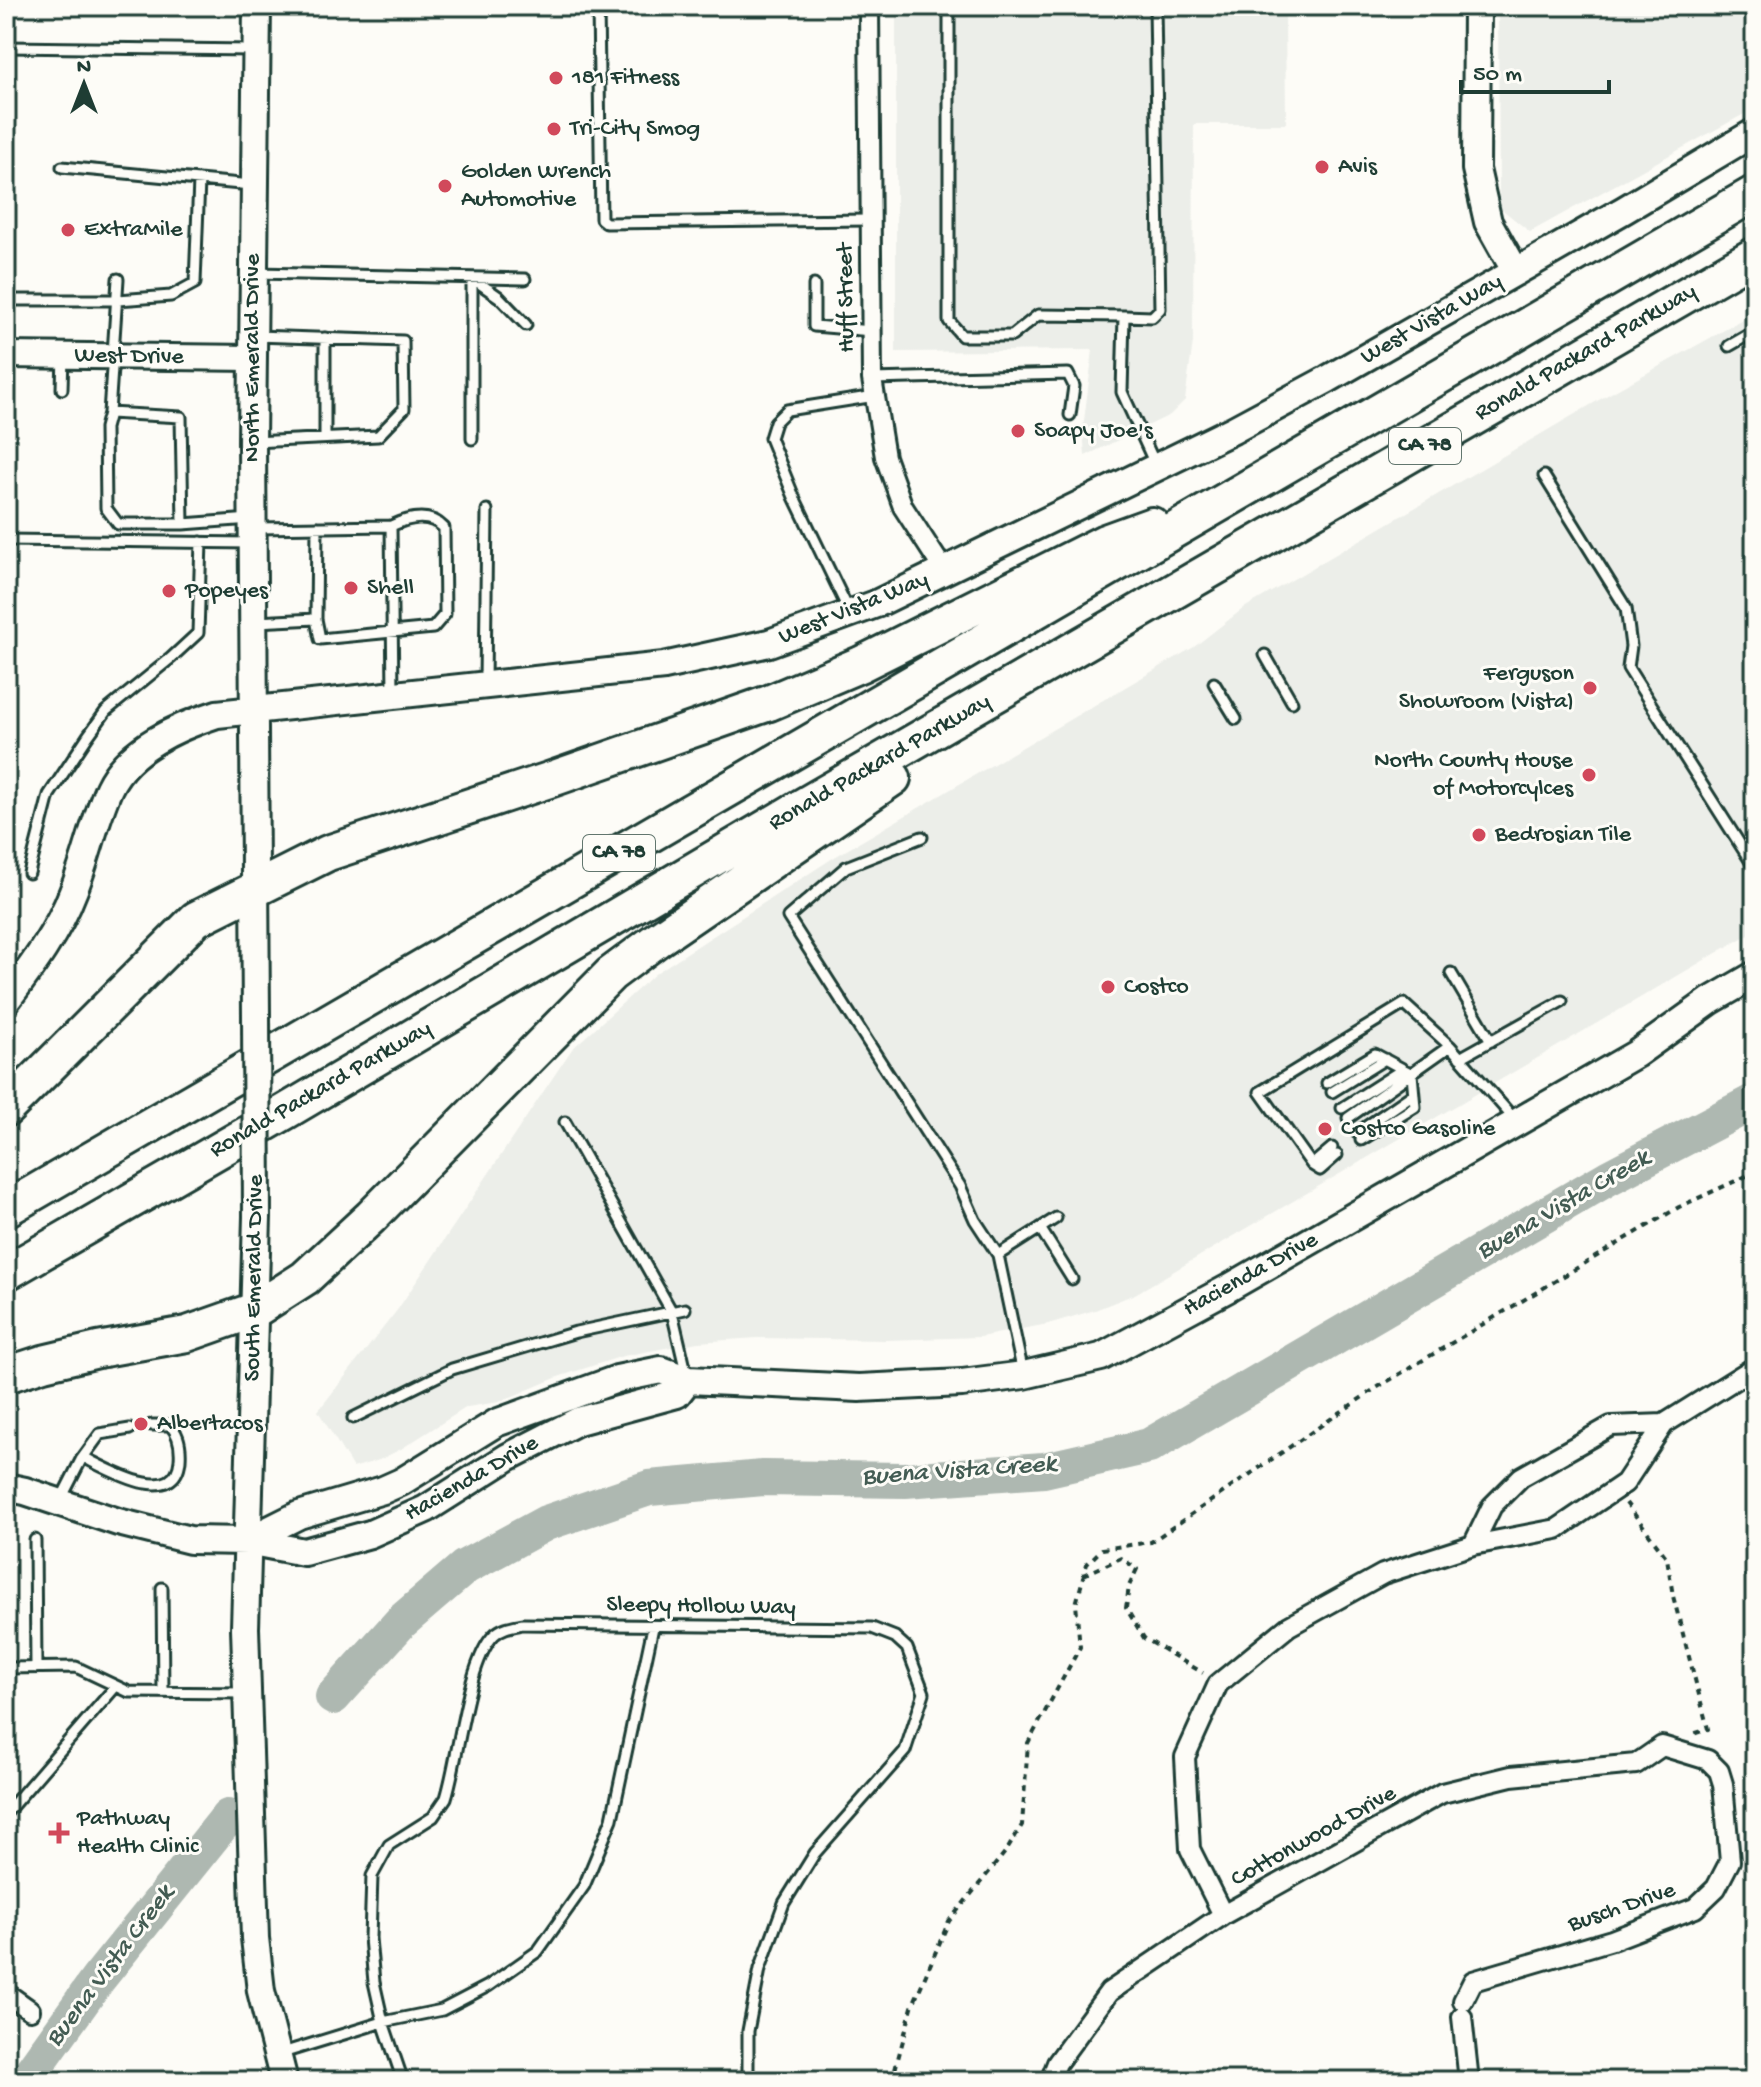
<svg xmlns="http://www.w3.org/2000/svg" width="1761" height="2087" viewBox="0 0 1761 2087" font-family="'Gochi Hand',sans-serif">
	<rect width="100%" height="100%" fill="#fdfcf7"/>
	<filter id="ink" filterUnits="userSpaceOnUse"><feTurbulence type="fractalNoise" baseFrequency=".0125" numOctaves="2"/><feDisplacementMap in="SourceGraphic" scale="16" xChannelSelector="R" yChannelSelector="G"/><feConvolveMatrix kernelMatrix="1 2 1 2 8 2 1 2 1" color-interpolation-filters="sRGB"/></filter>
	<g filter="url(#ink)">
		<path fill="#eceee9" d="M896,6h389l1,118h-92l-1,218 -8,58 -15,15 -85,41 -2,-28 10,-78 -197,2z
			M1498,6h257v102l-225,124 -31,-25z
			M1755,313v620l-13,5 -607,356 -40,16 -47,14 -68,13 -94,3 -129,-2 -59,4 -75,14 -65,21 -59,25 -32,5 -66,42 -22,11 -26,8 -35,-57 80,-102 174,-260 84,-76 177,-115 361,-211 50,-39 360,-211z"/>
		<g fill="none" stroke-linecap="round" stroke-linejoin="round">
			<path stroke="#aeb8b1" stroke-width="36" d="M333,1697l68,-75 64,-55 81,-44 103,-35 114,-10 142,2 139,-10 105,-24 459,-268 147,-77
				M25,2081l73,-102 130,-162"/>
			<defs>
				<path id="service" d="M598,6l3,213 5,4 264,-3
					M949,6v315l13,15h50l26,-21 86,1
					M1155,6l5,303 -8,8 -28,-1 -2,76 34,74
					M6,47l247,3
					M62,167l189,18
					M256,273l269,6
					M472,278v161
					M472,278l27,19 27,28
					M118,279l-9,134 72,4 2,107 68,-5
					M814,285v41l58,5
					M6,332l4,-32h108l53,-4 24,-13 4,-103
					M325,338v100
					M1729,346l26,-15
					M872,379l196,-5 6,12 -4,29
					M62,389l1,-33
					M109,413l-4,15 1,80 12,16h65
					M253,442l125,-6 26,-27 -1,-68 -147,-5
					M1544,476l82,132 5,38 -3,22 127,200
					M256,528l135,-2 2,166
					M6,540l245,3
					M849,611l-55,-114 -24,-59 5,-16 12,-12 88,-14
					M316,619l4,20 113,-11 12,-14 -1,-86c-15,-16 -36,-10 -53,-2
					M256,622l60,-3 1,-92
					M1265,655l27,47
					M485,683l2,-173
					M1214,683l22,36
					M922,837l-76,30 -58,50 172,269 15,34 23,35 25,118
					M29,873l20,-78 39,-59 18,-25 65,-53 27,-25 3,-91
					M1451,973l40,68
					M1460,1058l102,-57
					M1327,1083l48,-29 37,20
					M1332,1092l53,-33
					M1342,1108l61,-39
					M1348,1118l102,-72
					M565,1122l107,190 15,64
					M1357,1133l55,-38
					M1361,1140l54,-33 -3,-33
					M1337,1155l-17,15 -8,-5 -52,-73 144,-88 46,42 66,75
					M1312,1165l20,-17
					M1040,1228l32,51
					M998,1255l58,-37
					M353,1418l99,-49 124,-37 109,-23
					M83,1457c23,11 92,53 97,3 1,-13 -1,-26 -10,-35h-19
					M61,1499l20,-39 19,-26 30,-5
					M35,1540l1,128
					M162,1588l1,104
					M6,1668l70,-1 53,25 116,1
					M6,1813l110,-127
					M279,2054l104,-32 59,-12 46,-24 50,-35 46,-65 28,-67 41,-192
					M403,2081l-20,-59 -9,-40 -4,-44 2,-62 17,-31 44,-28 13,-19c13,-41 21,-136 48,-163 8,-8 19,-9 29,-11l349,4 23,9 12,11 17,45 -19,58 -90,102 -31,50 -24,66 -12,62v50"/>
				<path id="minor" d="M869,6l3,373 13,78 18,50 42,65
					M1473,1545l19,-39 29,-29 90,-51 53,-2
					M1223,1915l-33,-66 -5,-92 33,-73 71,-58 94,-52 90,-29 84,-16 68,-46 39,-59 91,-57
					M6,1993l24,17
					M1462,2017l7,64
					M1050,2081l7,-18 52,-71 114,-77 219,-122 69,-17 125,-12 26,-18 46,14 11,11 4,13 7,77 -14,27 -21,20 -83,32 -139,41 -10,20"/>
				<path id="tertiary" d="M6,355l246,3"/>
				<path id="secondary" d="M1477,6l-1,163 12,53 28,50
					M6,1001c25,-33 52,-69 67,-109 14,-34 21,-71 36,-104 19,-40 68,-61 108,-74l447,-48 105,-23 107,-39 357,-174 95,-51 296,-169 131,-78
					M256,1016l-4,-574 5,-436
					M257,1217l-12,411 10,310 6,53 23,90
					M6,1487l19,4 93,31 72,18 57,1 57,11 66,-18 56,-25 82,-52 70,-36 99,-27 11,-14
					M247,1541l52,-26 84,-25 18,-8 95,-59 121,-44 44,-9 27,10 171,8 103,-5 62,-8 77,-18 126,-68 409,-235 74,-53 45,-26"/>
				<path id="motorway" d="M6,1109l190,-190 132,-66 221,-73 220,-77 92,-39 244,-122 47,-17
					M6,1209l1749,-1016
					M6,1273l279,-161 511,-302 959,-555
					M6,1375l37,-12 55,-13 89,-16 68,-24 50,-32 66,-61 240,-243 47,-35 235,-161"/>
			</defs>
			<use href="#service" stroke="#1f3d34" stroke-width="15"/>
			<use href="#minor" stroke="#1f3d34" stroke-width="24"/>
			<use href="#tertiary" stroke="#1f3d34" stroke-width="30"/>
			<use href="#secondary" stroke="#1f3d34" stroke-width="32"/>
			<use href="#motorway" stroke="#1f3d34" stroke-width="40"/>
			<path stroke="#1f3d34" stroke-width="4" stroke-dasharray="6 6" stroke-linecap="butt" d="M1626,1503l41,55 6,38 35,133 -18,6
				M1084,1575l37,-17 16,11 -8,17 -3,22 18,30 59,35
				M892,2081l20,-74 37,-86 58,-71 15,-25 6,-82 52,-96 -4,-43 11,-40 15,-15 49,-7 222,-152 306,-183 76,-35"/>
			<use href="#service" stroke="#fdfcf7" stroke-width="9"/>
			<use href="#minor" stroke="#fdfcf7" stroke-width="18"/>
			<use href="#tertiary" stroke="#fdfcf7" stroke-width="24"/>
			<use href="#secondary" stroke="#fdfcf7" stroke-width="26"/>
			<use href="#motorway" stroke="#fdfcf7" stroke-width="34"/>
			<defs>
				<path id="secondary-bridge" d="M256,1016l1,201"/>
			</defs>
			<use href="#secondary-bridge" stroke="#1f3d34" stroke-width="32" stroke-linecap="butt"/>
			<use href="#secondary-bridge" stroke="#fdfcf7" stroke-width="26"/>
		</g>
	</g>
	<g fill="#d1495b" stroke="#fdfcf7" stroke-width="3">
		<circle cx="556" cy="78" r="8"/>
		<circle cx="554" cy="129" r="8"/>
		<circle cx="1322" cy="167" r="8"/>
		<circle cx="445" cy="186" r="8"/>
		<circle cx="68" cy="230" r="8"/>
		<circle cx="1018" cy="431" r="8"/>
		<circle cx="351" cy="588" r="8"/>
		<circle cx="169" cy="591" r="8"/>
		<circle cx="1590" cy="688" r="8"/>
		<circle cx="1589" cy="775" r="8"/>
		<circle cx="1479" cy="835" r="8"/>
		<circle cx="1108" cy="987" r="8"/>
		<circle cx="1325" cy="1129" r="8"/>
		<circle cx="141" cy="1424" r="8"/>
		<path d="M55 1821h8v8h8v8h-8v8h-8v-8h-8v-8h8z"/>
	</g>
	<g text-anchor="middle" dominant-baseline="central" stroke-width="6" stroke-linejoin="round" paint-order="stroke">
		<g fill="#fdfcf7" stroke="#62766e" stroke-width="2">
			<rect x="1389" y="428" width="72" height="36" rx="6"/>
			<rect x="583" y="835" width="72" height="36" rx="6"/>
		</g>
		<g font-size="22" font-weight="bold" fill="#1f3d34">
			<text x="1425" y="446">CA 78</text>
			<text x="619" y="853">CA 78</text>
		</g>
		<g font-size="24" fill="#1f3d34" stroke="#fdfcf7" text-anchor="start">
			<text x="572" y="78">181 Fitness</text>
			<text x="570" y="129">Tri-City Smog</text>
			<text x="1338" y="167">Avis</text>
			<text x="461" y="172">Golden Wrench<tspan x="461" dy="28">Automotive</tspan></text>
			<text x="84" y="230">ExtraMile</text>
			<text x="1034" y="431">Soapy Joe's</text>
			<text x="367" y="588">Shell</text>
			<text x="185" y="591">Popeyes</text>
			<text x="1574" y="674" text-anchor="end">Ferguson<tspan x="1574" dy="28">Showroom (Vista)</tspan></text>
			<text x="1573" y="761" text-anchor="end">North County House<tspan x="1573" dy="28">of Motorcylces</tspan></text>
			<text x="1495" y="835">Bedrosian Tile</text>
			<text x="1124" y="987">Costco</text>
			<text x="1341" y="1129">Costco Gasoline</text>
			<text x="157" y="1424">Albertacos</text>
			<text x="77" y="1819">Pathway<tspan x="77" dy="28">Health Clinic</tspan></text>
		</g>
		<g font-size="24" fill="#1f3d34" stroke="#fdfcf7">
			<text transform="translate(847 298) rotate(-91)">Huff Street</text>
			<text transform="translate(1432 320) rotate(-30)">West Vista Way</text>
			<text transform="translate(1586 353) rotate(-30)">Ronald Packard Parkway</text>
			<text transform="translate(129 357) rotate(1)">West Drive</text>
			<text transform="translate(253 358) rotate(-90)">North Emerald Drive</text>
			<text transform="translate(854 609) rotate(-22)">West Vista Way</text>
			<text transform="translate(880 763) rotate(-30)">Ronald Packard Parkway</text>
			<text transform="translate(321 1090) rotate(-30)">Ronald Packard Parkway</text>
			<text transform="translate(1251 1275) rotate(-29)">Hacienda Drive</text>
			<text transform="translate(255 1278) rotate(-89)">South Emerald Drive</text>
			<text transform="translate(472 1479) rotate(-30)">Hacienda Drive</text>
			<text transform="translate(701 1607) rotate(1)">Sleepy Hollow Way</text>
			<text transform="translate(1314 1837) rotate(-29)">Cottonwood Drive</text>
			<text transform="translate(1622 1908) rotate(-19)">Busch Drive</text>
		</g>
		<g font-size="26" font-style="italic" fill="#435c53" stroke="#fdfcf7">
			<text transform="translate(1564 1206) rotate(-30)">Buena Vista Creek</text>
			<text transform="translate(959 1472) rotate(-4)">Buena Vista Creek</text>
			<text transform="translate(111 1967) rotate(-53)">Buena Vista Creek</text>
		</g>
	</g>
	<rect width="1761" height="2087" fill="none" stroke="#fdfcf7" stroke-width="32"/>
	<rect x="16" y="16" width="1729" height="2055" fill="none" stroke="#1f3d34" stroke-width="3" filter="url(#ink)"/>
	<g transform="translate(84 84)" stroke="#fdfcf7" stroke-width="6" paint-order="stroke">
	<path d="M0-6L14 30L0 20L-14 30Z" fill="#1f3d34"/>
	<text y="-12" font-size="22" font-weight="bold" text-anchor="middle" fill="#1f3d34">N</text>
	</g>
	<path d="M1461 80v12h148v-12" fill="none" stroke="#1f3d34" stroke-width="4"/>
	<text x="1473" y="80" font-size="24" fill="#1f3d34" stroke="#fdfcf7" stroke-width="6" paint-order="stroke">50 m</text>
</svg>
